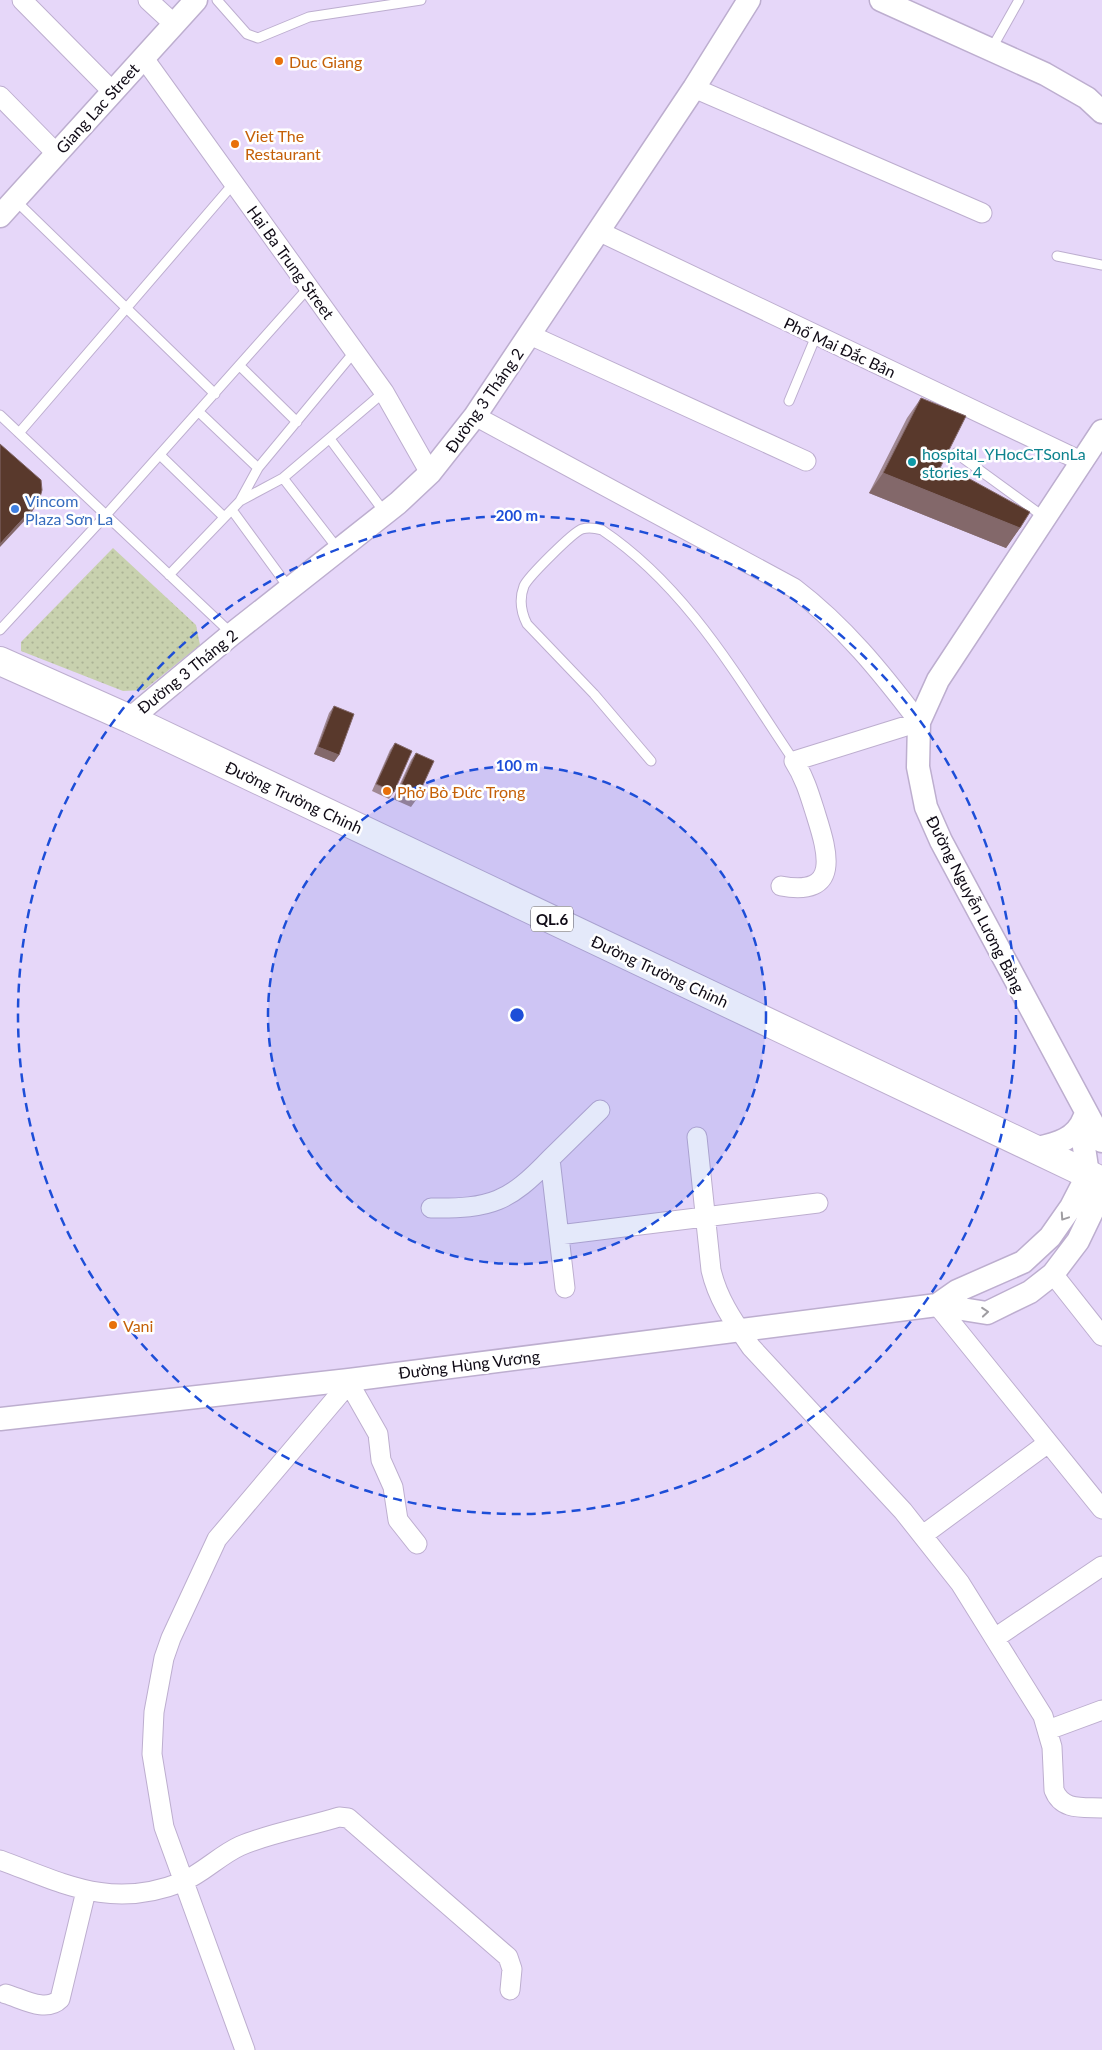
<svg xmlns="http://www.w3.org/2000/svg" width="1102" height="2050" viewBox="0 0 1102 2050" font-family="Lato,sans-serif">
	<defs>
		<pattern id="park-dots" width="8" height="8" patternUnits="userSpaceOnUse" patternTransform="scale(1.25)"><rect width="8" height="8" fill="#c8d1ae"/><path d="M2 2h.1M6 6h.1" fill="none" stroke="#abb295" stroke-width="1.8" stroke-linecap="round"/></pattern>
	</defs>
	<rect width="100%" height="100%" fill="#e6d7f9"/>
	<path fill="url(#park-dots)" d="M113,548l83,77 4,20 -56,45 -21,1 -102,-40v-9z"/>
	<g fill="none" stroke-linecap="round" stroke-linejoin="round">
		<defs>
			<path id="service" d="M217,0l30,34 11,4 51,-21 112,-17
				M992,48l27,-48
				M15,200l200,194
				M1057,256l45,9
				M240,366l57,56
				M789,401l27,-65
				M199,412l59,56
				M0,415l232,219
				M19,433l215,-250
				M330,439l55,74
				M956,453l88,64
				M160,455l64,62
				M283,478l55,71
				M240,501l18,-33 97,-117
				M232,510l57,78
				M169,575l71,-74 43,-23 101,-86
				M0,630l106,-115 203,-228
				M651,761l-57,-67 -67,-70c-6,-12 -8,-25 -3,-38 4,-9 49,-54 58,-57 7,-2 13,-1 20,1 85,57 136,148 192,231"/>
			<path id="minor" d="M22,0l90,91
				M148,0l26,24
				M143,57l241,335 46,81
				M694,88l288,125
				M0,96l56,57
				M598,231l485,231
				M530,335l276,126
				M475,416l319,172c50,38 87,84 125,134l-125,39c11,17 16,35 22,54 12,38 25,82 -35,71
				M697,1137l14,133c7,30 23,52 40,77l152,164 57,72 83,133 9,31 2,43c8,21 29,17 48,18
				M431,1208c60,1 78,-6 119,-49
				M559,1235l259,-32
				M1053,1274l49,62
				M565,1288l-15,-129 50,-49
				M937,1305l165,204
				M349,1383l29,51 3,26 12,27 5,33 19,24
				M923,1535l125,-92
				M995,1638l107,-72
				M1048,1730l54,-20
				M0,1860c65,24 112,50 182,22 21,-9 38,-27 58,-36 30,-13 67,-19 99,-29l9,1 160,139 4,12 -2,21
				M6,1994c17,5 40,19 54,5l26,-108
				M245,2050l-81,-223 -12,-73 2,-42 10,-54 7,-20 46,-99 132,-156v-3"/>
			<path id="tertiary" d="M881,0l164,74 42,24 15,14
				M0,216l196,-216
				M1102,431l-164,249 -19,42 -1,45 8,40 15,34 161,300
				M130,719l102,-85 166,-131 32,-30 45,-57 219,-328 55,-88
				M1034,1149c21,-5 42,-9 50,-31
				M937,1305l20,-14 66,-29 27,-25 21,-30 17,-33 -7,-47
				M0,1419l349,-39 588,-75 50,8 43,-21 23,-18 25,-33 24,-50"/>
			<path id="primary" d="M0,661l130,58 972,462"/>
		</defs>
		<use href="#service" stroke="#bdaecf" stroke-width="11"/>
		<use href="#minor" stroke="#bdaecf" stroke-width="21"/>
		<use href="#tertiary" stroke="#bdaecf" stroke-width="25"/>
		<use href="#primary" stroke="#bdaecf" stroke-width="30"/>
		<use href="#service" stroke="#fff" stroke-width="9"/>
		<use href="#minor" stroke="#fff" stroke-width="19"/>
		<use href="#tertiary" stroke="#fff" stroke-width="22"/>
		<use href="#primary" stroke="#fff" stroke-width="28"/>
	</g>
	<path fill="#a08892" d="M921,398l19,70 80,60 -14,20 -137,-55 38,-75z
		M334,706l5,49 -5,7 -20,-8 15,-41z
		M395,743l-1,49 -5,7 -17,-8 18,-41z
		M416,753v47l-5,7 -18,-8 18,-39z"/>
	<path fill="#83686a" d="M883,473l137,55 -14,20 -137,-55z
		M39,501l-9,14 -30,32v-3z
		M318,747l21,8 -5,7 -20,-8z"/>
	<path fill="#59392c" stroke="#83686a" d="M921,398l45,18 -26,52 17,4 73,40 -10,16 -137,-55z
		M0,444l41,36 1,10 -3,11 -39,43z
		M334,706l20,8 -15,41 -21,-8z
		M395,743l17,8 -18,41 -18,-8z
		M416,753l18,8 -18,39 -18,-8z"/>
	<defs><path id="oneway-chevron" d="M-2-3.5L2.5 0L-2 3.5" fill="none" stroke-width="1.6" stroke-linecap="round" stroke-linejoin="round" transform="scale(1.25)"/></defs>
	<g stroke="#9f9da1">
		<use href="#oneway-chevron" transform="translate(1064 1217) rotate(124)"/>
		<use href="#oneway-chevron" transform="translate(985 1312) rotate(-5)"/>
	</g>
	<circle cx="517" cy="1015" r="249" fill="#1d4ed8" fill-opacity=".12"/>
	<g fill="none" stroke="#1d4ed8" stroke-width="2.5" stroke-dasharray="9 6">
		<circle cx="517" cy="1015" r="249"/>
		<circle cx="517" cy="1015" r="499"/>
	</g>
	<g fill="#e8710a" stroke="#fff" stroke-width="2">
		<circle cx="279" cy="61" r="5"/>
		<circle cx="235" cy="144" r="5"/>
		<circle cx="387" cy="791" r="5"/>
		<circle cx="113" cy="1325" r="5"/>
	</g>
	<circle fill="#0f9aa8" stroke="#fff" stroke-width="2" cx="912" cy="462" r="5"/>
	<circle fill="#3f7fe0" stroke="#fff" stroke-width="2" cx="15" cy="509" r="5"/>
	<g text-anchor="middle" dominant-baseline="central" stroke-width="5" stroke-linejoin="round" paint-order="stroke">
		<rect fill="#fff" stroke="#57545b" stroke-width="1" x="531" y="906.5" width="42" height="25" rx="4"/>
		<g font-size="15" font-weight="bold" fill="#0f0a15">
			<text x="552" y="919">QL.6</text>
		</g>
		<g font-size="16" fill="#c56008" stroke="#fff" text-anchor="start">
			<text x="289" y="61">Duc Giang</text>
			<text x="245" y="135">Viet The<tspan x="245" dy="18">Restaurant</tspan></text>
			<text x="397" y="791">Phở Bò Đức Trọng</text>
			<text x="123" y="1325">Vani</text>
		</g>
		<g font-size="16" fill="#0f0a15" stroke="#fff">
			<text transform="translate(97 108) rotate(-48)">Giang Lac Street</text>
			<text transform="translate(291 262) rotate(54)">Hai Ba Trung Street</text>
			<text transform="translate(840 347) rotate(25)">Phố Mai Đắc Bân</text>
			<text transform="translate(484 400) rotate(-55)">Đường 3 Tháng 2</text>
			<text transform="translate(187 671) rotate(-39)">Đường 3 Tháng 2</text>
			<text transform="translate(294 797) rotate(25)">Đường Trường Chinh</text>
			<text transform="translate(976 904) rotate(63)">Đường Nguyễn Lương Bằng</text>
			<text transform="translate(660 971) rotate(25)">Đường Trường Chinh</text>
			<text transform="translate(469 1364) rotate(-7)">Đường Hùng Vương</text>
		</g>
		<g font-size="16" fill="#0d838f" stroke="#fff" text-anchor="start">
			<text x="922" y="453">hospital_YHocCTSonLa<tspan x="922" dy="18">stories 4</tspan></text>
		</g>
		<g font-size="16" fill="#366cbe" stroke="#fff" text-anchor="start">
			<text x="25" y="500">Vincom<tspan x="25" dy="18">Plaza Sơn La</tspan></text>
		</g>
	</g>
	<circle cx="517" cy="1015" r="8" fill="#1d4ed8" stroke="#fff" stroke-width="2.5"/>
	<g font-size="15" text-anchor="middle" font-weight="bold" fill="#1d4ed8" stroke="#fff" stroke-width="5" stroke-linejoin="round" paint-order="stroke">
		<text x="517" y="521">200 m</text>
		<text x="517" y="771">100 m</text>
	</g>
</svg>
